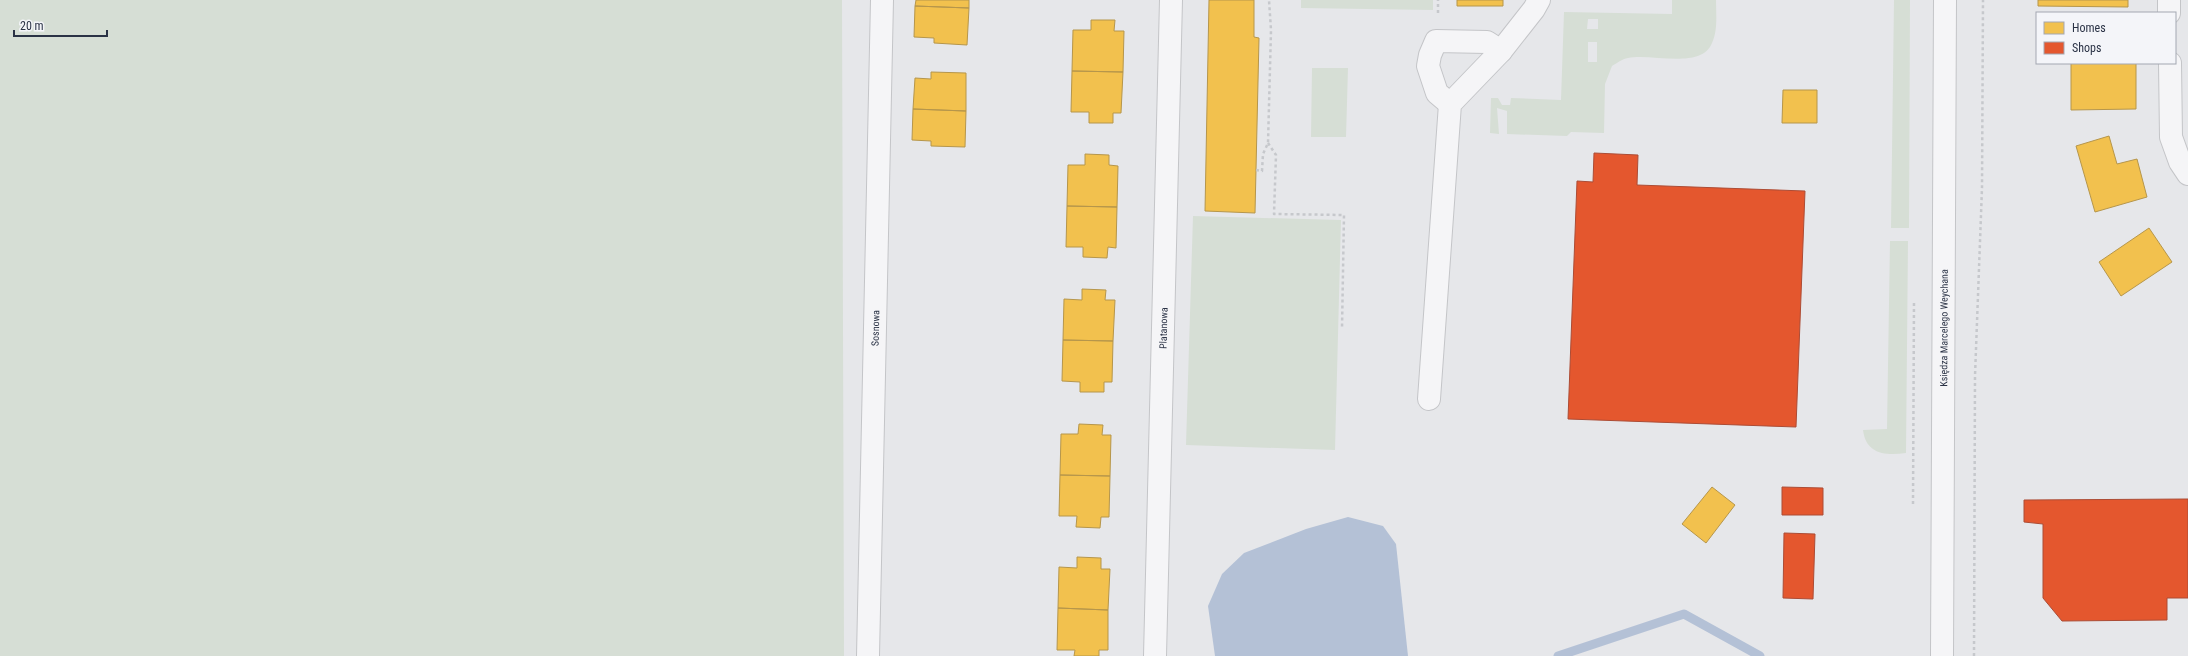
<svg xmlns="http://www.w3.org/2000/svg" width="2188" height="656" viewBox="0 0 2188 656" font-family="'Roboto Condensed',sans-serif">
	<rect width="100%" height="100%" fill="#e6e7ea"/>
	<path fill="#d6ded5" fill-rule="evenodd" d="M0,0h842l2,656h-844z
		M1301,0h132v10l-132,-2z
		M1672,0h44c0,14 2,30 -4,43 -11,27 -60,10 -84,15 -6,1 -11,5 -16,8l-7,18 -1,49 -33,-1 -4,4 -60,-2v-23l-10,-3 2,26 -9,-1 1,-35h7l4,7h8l1,-7 50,2 3,-88 108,2zM1588,19h10v10h-11zM1588,42h9v20h-9z
		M1894,0h16l-1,228h-18z
		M1312,68h36l-2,69h-35z
		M1193,216l148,4 -6,230 -149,-5z
		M1890,241h18l-2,212c-21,3 -40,1 -43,-23l24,-1z"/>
	<path fill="#b4c1d6" d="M1348,517l35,9 13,18 12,112h-193l-7,-50 14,-32 22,-21 62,-24z"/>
	<path fill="#f2c14e" stroke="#b6964b" d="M916,0h53v8l-54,-2z
		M1209,0h45v37l5,1 -4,175 -50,-2z
		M1457,0h46v6h-46z
		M2038,0h90v7l-90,-1z
		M915,6l54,2 -2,37 -33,-2v-5l-20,-1z
		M1091,20h24l-1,11h10l-1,41 -51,-1 1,-41h18z
		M2071,63h65v46l-65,1z
		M1072,71l51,1 -2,41h-8v10h-24v-11h-18z
		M931,72l35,1v38l-53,-2 2,-31 16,1z
		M1783,90h34v33h-35z
		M913,109l53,2 -1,36 -34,-1v-5l-19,-1z
		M2109,136l8,28 20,-5 10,38 -52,15 -19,-66z
		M1085,154l24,1v10l9,1 -1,41 -50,-1 1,-41h17z
		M1067,206l50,1 -1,41 -8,-1 -1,11 -24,-1v-10h-17z
		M2149,228l23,34 -51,34 -22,-34z
		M1082,289l24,1 -1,10h10l-2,41 -50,-1 1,-41 18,1z
		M1063,340l50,1 -1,41h-8v10h-24v-10l-18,-1z
		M1079,424l24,1 -1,10h9l-1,41 -50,-1 1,-41h17z
		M1060,475l50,1 -1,41h-8l-1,11 -24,-1 1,-11h-18z
		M1712,487l23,18 -29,38 -24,-19z
		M1077,557l24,1v11h9l-2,41 -50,-2 1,-41 18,1z
		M1058,608l50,2v40h-9v6h-25l1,-6h-18z"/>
	<path fill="#e4572e" stroke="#ac4c35" d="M1594,153l44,2 -1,30 168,6 -9,236 -228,-8 9,-238 16,1z
		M1782,487l41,1v27h-41z
		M2188,499v99h-21v22l-105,1 -19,-23v-74l-19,-2v-22z
		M1784,533l31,1 -2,65 -30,-1z"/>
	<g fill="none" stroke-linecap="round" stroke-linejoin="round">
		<path stroke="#b4c1d6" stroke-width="9" d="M1558,656l126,-42 76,42"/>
		<defs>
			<g id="minor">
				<path d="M2169,0v13"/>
				<path d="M2170,63l1,74 9,25 8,12"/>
				<path d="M1450,104l-13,-11 -9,-27 2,-11 6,-14 51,1 14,9"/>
				<path d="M1429,399l21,-295 51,-53 33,-42 5,-9"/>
				<path id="s1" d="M868,656l14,-656"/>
				<path id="s2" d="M1155,656l16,-656"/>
				<path id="s3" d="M1942,656l3,-656"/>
			</g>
		</defs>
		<use href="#minor" stroke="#c4c5c8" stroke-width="24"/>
		<path stroke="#c6c8cc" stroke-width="2.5" stroke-dasharray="3 3" stroke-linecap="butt" d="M1438,13v-13
			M1268,143l8,12 -2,59 70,1 -2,114
			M1256,170l6,1 1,-17 5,-11 3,-113 -2,-30
			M1913,504l1,-203
			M1974,656l1,-280 7,-188 1,-188"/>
		<use href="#minor" stroke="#f5f5f7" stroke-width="22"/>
	</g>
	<g text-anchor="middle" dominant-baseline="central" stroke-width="4" stroke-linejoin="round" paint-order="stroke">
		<g font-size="10" fill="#2a3245" stroke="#f4f5f9">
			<text stroke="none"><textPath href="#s1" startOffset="328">Sosnowa</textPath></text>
			<text stroke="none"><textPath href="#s2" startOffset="328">Platanowa</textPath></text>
			<text stroke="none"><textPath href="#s3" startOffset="328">Księdza Marcelego Weychana</textPath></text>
		</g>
	</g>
	<rect x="2036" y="12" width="140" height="52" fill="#f4f5f9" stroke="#a3a7b1"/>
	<rect x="2044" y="22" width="20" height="12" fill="#f2c14e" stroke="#a3a7b1"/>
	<text x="2072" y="32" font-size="12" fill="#2a3245">Homes</text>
	<rect x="2044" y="42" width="20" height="12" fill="#e4572e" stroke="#a3a7b1"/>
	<text x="2072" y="52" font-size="12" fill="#2a3245">Shops</text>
	<path d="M14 30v6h93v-6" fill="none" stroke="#2a3245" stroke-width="2"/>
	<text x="20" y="30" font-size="12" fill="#2a3245" stroke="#f4f5f9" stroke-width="3" paint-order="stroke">20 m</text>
</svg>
